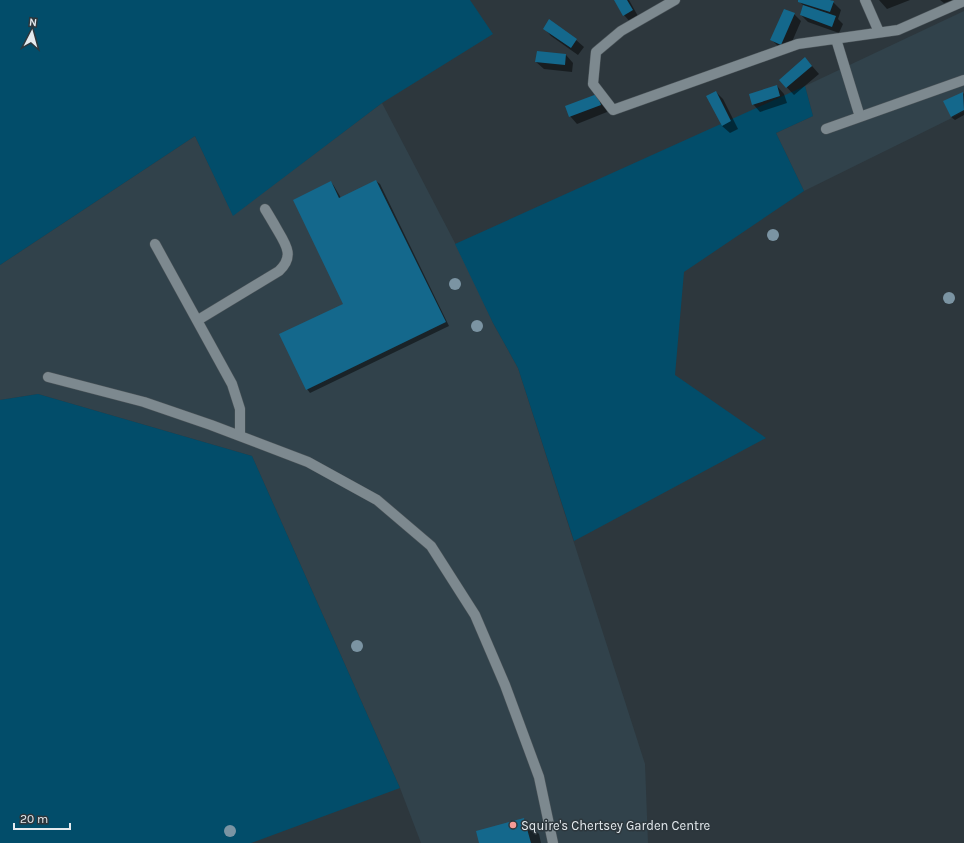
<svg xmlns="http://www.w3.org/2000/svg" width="964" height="843" viewBox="0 0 964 843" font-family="Karla,sans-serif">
	<rect width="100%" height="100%" fill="#2d373d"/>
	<path fill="#31424b" d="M964,11v101l-160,79 -28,-58 37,-17 -8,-30z
		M382,103l86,165 25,55 25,45 127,396 3,79h-227l-21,-55 -148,-332 -214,-62 -38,6v-135l195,-129 38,79z"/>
	<path fill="#024d6a" d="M0,0h470l23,34 -111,69 -149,113 -38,-80 -195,129z
		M805,86l8,30 -37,17 28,58 -120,81 -9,103 91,63 -192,103 -56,-173 -25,-45 -38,-79z
		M38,394l214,62 148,332 -149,55h-251v-443z"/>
	<path fill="#0007" d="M615,0h14l10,18 -8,5 -7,-8z
		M799,0h32l10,10 -3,9 5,5 -4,9 -31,-11 -7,-7 3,-9 -5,-5z
		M879,0h31l-23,9z
		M940,0h13l-9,3z
		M794,14l7,7 -13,30 -9,-4 -7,-7z
		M544,28l32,12 8,7 -6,8 -27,-19z
		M566,55l7,8 -1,9 -28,-3 -8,-7z
		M812,66l7,8 -25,21 -14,-15z
		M777,86l7,8 3,9 -27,9 -7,-8z
		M716,92l7,7 15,30 -8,4 -8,-7z
		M963,93l1,1v21l-9,5 -4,-3z
		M596,95l8,8 3,9 -30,12 -7,-8z
		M376,181l4,3 69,142 -139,67 -3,-4 37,-85 -13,-122 3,4 7,12z
		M524,819l15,15 2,9h-61z"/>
	<path fill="#14688c" d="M614,0h13l6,10 -10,6z
		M798,0h32l4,1 -4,11 -32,-10z
		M803,5l33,11 -4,11 -32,-12z
		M784,9l11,4 -14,32 -11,-5z
		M549,19l28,20 -6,9 -28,-19z
		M537,51l29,3 -1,11 -30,-3z
		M805,57l7,9 -26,22 -7,-8z
		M777,85l3,11 -28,9 -3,-11z
		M716,91l15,30 -9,5 -16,-30z
		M963,92l1,18 -13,7 -8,-16z
		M597,94l4,11 -32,12 -4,-11z
		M376,180l70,142 -140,68 -27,-56 64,-30 -50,-104 38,-19 8,17z
		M524,818l7,25h-52l-3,-12z"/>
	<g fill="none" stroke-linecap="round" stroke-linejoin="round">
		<defs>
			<path id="lane" d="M675,0l-54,31 -25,21 -3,32 20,26 185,-66 100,-14 66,-29
				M865,0l14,32
				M836,39l24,78
				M826,129l138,-49
				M155,244l77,140 8,25v26
				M198,320l81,-49c15,-14 8,-25 -1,-40 -4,-7 -8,-14 -13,-22
				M48,377l96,25 67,23 97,37 69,38 54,46 44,69 30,70 34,92 14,66"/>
		</defs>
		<use href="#lane" stroke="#4b5459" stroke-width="11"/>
		<use href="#lane" stroke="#7d898f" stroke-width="10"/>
	</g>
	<g fill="#7b94a3">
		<circle cx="773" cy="235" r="6"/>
		<circle cx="455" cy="284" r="6"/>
		<circle cx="949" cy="298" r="6"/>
		<circle cx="477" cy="326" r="6"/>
		<circle cx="357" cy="646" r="6"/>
		<circle cx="230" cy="831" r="6"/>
	</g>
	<circle fill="#f59b97" stroke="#2d373d" stroke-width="1.5" cx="513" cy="825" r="4"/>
	<g text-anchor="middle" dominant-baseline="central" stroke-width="3" stroke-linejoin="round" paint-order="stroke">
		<g font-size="13" fill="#e4eaee" stroke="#2d373d" text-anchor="start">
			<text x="521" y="825">Squire's Chertsey Garden Centre</text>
		</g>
	</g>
	<g transform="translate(32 32) rotate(6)" stroke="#2d373d" stroke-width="3" paint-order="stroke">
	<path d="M0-3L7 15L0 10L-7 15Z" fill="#e4eaee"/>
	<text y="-6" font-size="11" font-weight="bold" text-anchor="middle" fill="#e4eaee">N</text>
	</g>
	<path d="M14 823v6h56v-6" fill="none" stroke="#e4eaee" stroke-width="2"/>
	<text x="20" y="823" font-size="12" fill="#e4eaee" stroke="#2d373d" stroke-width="3" paint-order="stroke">20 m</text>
</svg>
